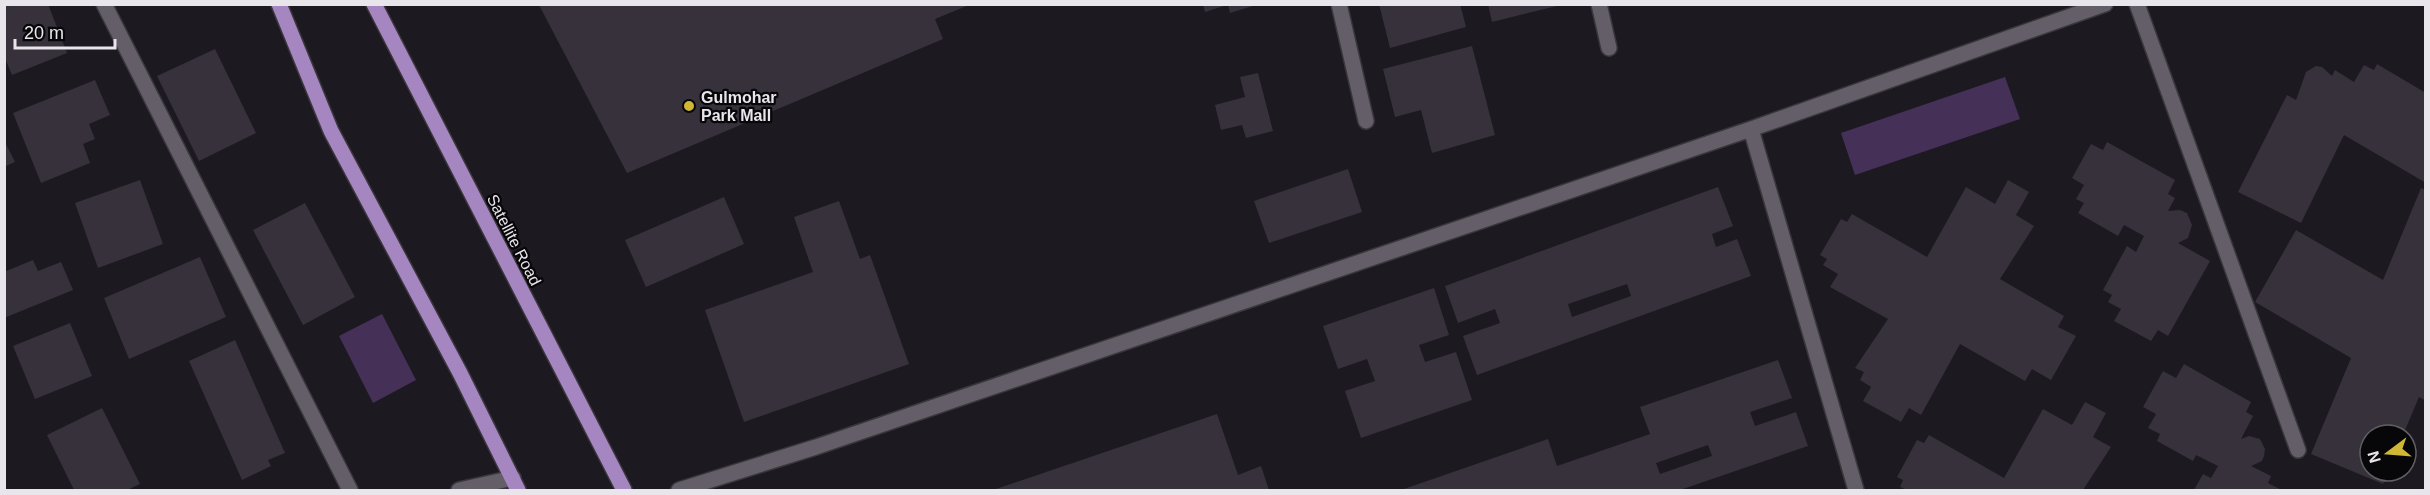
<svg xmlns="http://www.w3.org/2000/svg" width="2430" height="495" viewBox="0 0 2430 495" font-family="Helvetica,sans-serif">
	<rect width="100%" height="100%" fill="#1d1921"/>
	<path fill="#453057" d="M2005,77l15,42 -165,56 -14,-42z
		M382,314l34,66 -43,23 -34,-67z"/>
	<path fill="#36313a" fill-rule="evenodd" d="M4,4h44l19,49 -55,22 -8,-19z
		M1203,4h24v1l-22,7z
		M1228,4h28v1l-26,8z
		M1379,4h81l6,23 -76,21z
		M1488,4h73v1l-69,17z
		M539,5h430l-34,14 8,20 -316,134z
		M1472,46l23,89 -63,18 -11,-43 -26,7 -12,-48z
		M215,49l41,84 -57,28 -42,-85z
		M2377,64l49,29v90l-82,-48 -43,88 -63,-31 49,-97 9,5 10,-28 10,-6 6,1 10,9 3,-6 19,12 10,-17 10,5z
		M1258,73l15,58 -27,7 -4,-13 -21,5 -6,-25 30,-8 -5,-20z
		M95,80l15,35 -21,9 6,15 -12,5 7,19 -49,20 -28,-70z
		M4,140l11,22 -11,5z
		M2107,142l68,38 -7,14 7,4 -7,13 12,-1 7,3 5,12 -4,13 -10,5 32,18 -42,75 -10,-6 -7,11 -37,-20 7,-12 -13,-7 4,-7 -9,-5 24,-44 9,6 8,-16 -20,-11 -6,11 -40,-23 6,-10 -8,-4 8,-14 -12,-7 19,-34 12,6z
		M1348,169l14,43 -93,31 -15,-42z
		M140,180l23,64 -65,24 -23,-65z
		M2008,180l21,12 -13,23 18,11 -34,53 64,37 -6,11 18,9 -25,44 -19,-11 -7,12 -65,-37 -39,71 -12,-7 -8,14 -38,-21 8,-14 -11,-7 4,-8 -9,-4 33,-49 -58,-32 8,-13 -15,-9 4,-6 -7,-4 21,-36 6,3 5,-8 75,43 39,-70 29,17z
		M1718,187l15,39 -21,8 4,13 21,-8 14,37 -274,99 -14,-39 37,-13 -5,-14 -37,14 -13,-37zM1627,284l4,12 -59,21 -4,-13z
		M2421,188l5,2v211l-7,-4 -16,38h-33v36h18l-5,13 -72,-30 40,-96 -96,-56 41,-72 87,50z
		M724,197l20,47 -98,43 -21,-47z
		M839,201l21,58 10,-4 39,109 -165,58 -39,-112 108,-38 -19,-55z
		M305,203l50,94 -52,28 -50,-95z
		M200,257l26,60 -97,42 -25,-61z
		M33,260l5,11 23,-9 12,28 -69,28v-46z
		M1434,288l15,47 -30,10 6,17 31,-10 16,48 -111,38 -16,-47 30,-10 -8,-22 -29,10 -15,-43z
		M70,323l22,53 -57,23 -22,-53z
		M235,340l50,113 -17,7 3,6 -29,14 -53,-119z
		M1778,360l14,38 -42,14 5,14 41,-14 12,34 -128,44h-279l147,-51 9,27 93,-32 -10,-27zM1708,445l4,11 -52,18 -4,-11z
		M2184,364l67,38 -5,10 7,4 -12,23 8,-3 11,3 5,10 -1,7 -2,5 -11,5 20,10 -3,7 14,7h-88l9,-16 8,4 7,-12 -22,-11 -3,6 -36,-20 3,-7 -12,-6 8,-14 -13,-7 20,-36 13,7z
		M2085,402l21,11 -13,24 18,10 -28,43h-176l-7,-3 3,-7 -6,-3 20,-37 7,3 5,-8 75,43 39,-69 29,16z
		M102,408l38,76 -13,6h-53l-27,-55z
		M1217,414l21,61 23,-9 8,24h-276z"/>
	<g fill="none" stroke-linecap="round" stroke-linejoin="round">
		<defs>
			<path id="minor" d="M104,4l246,486
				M1339,4l27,117
				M1599,4l10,44
				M2137,4l161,446
				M1751,129l105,361
				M459,490l54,-12
				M679,490l137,-43 935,-318 354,-125"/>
			<path id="major" d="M279,4l52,127 129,242 58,117
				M374,4l250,486"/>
		</defs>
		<use href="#minor" stroke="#39363c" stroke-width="18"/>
		<use href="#major" stroke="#39363c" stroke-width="18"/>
		<use href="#minor" stroke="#635e68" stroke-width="15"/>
		<use href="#major" stroke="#a686c1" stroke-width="15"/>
	</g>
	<circle fill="#d0b736" stroke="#070608" stroke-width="2" cx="689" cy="106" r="6"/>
	<g text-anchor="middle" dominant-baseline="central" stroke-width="4.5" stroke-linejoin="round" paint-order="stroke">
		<g font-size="16" font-weight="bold" fill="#e8e5eb" stroke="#070608" text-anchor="start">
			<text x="701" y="97">Gulmohar<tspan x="701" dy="18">Park Mall</tspan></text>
		</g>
		<g font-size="16" fill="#e8e5eb" stroke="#070608">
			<text transform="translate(514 240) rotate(63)">Satellite Road</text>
		</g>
	</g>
	<rect width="2430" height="495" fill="none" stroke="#e8e5eb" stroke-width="12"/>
	<g transform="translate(2388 453) rotate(254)"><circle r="28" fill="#070608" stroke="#615f63" stroke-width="1.5"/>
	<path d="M0-4.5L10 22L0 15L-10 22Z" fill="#d0b736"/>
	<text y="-9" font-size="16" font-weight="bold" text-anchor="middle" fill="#e8e5eb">N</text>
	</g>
	<path d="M15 39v9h100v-9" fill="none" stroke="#e8e5eb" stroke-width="3"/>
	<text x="24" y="39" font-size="18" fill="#e8e5eb" stroke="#070608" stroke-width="4.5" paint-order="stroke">20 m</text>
</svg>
